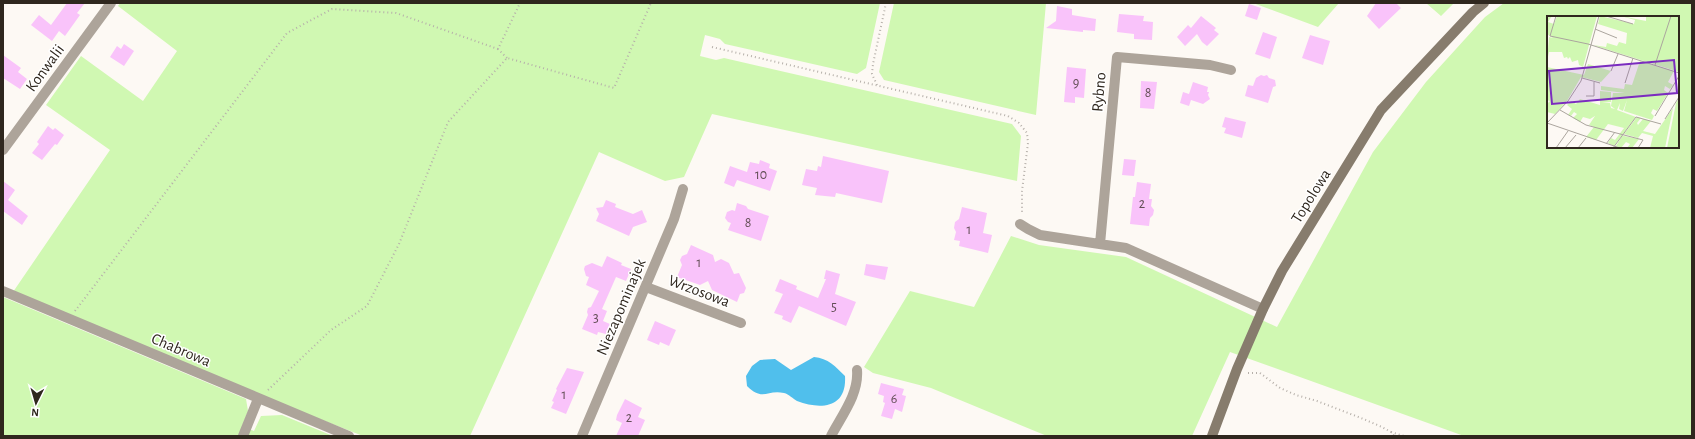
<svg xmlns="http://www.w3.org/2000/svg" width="1695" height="439" viewBox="0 0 1695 439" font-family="'Alegreya Sans',sans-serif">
	<rect width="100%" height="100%" fill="#fdf9f4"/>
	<path fill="#d0f8b2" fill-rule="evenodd" d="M120,3h760l-14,65 -9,6 -132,-30 -5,-5 -15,-4 -5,21 16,4 8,-2 288,66 9,12 -4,45 -305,-67 -28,63 -19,4 -66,-29 -129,284h-107l-102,-40 -248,-104 97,-142 -64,-45 35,-49 62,45 34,-50 -59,-45z
		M894,3h152l-10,112 -152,-35 -5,-8z
		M1253,3h86l-21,24z
		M1426,3h28l-13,13z
		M1504,3h188v433h-228l-234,-84 -38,84h-145l-116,-48 -58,-15 -9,-6 46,-76 64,16 37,-71 28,9 87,12 151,70 96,-175 53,-70 59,-65zM1548,17h130v130h-130z
		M3,297l243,102 2,12 -6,15 12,5 7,-15 21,-1 51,21h-330z"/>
	<path fill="#50bfec" d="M814,357c14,1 22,10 31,19 2,32 -24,34 -48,25 -4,-2 -8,-7 -13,-8 -17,-4 -21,9 -37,-7l-1,-10 6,-10 8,-6 15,-1 16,11z"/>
	<path fill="#f9c3fa" d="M67,3h18l-8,10 3,2 -15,21 -6,-5 -7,10 -21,-16 8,-10 12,10z
		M1376,3h20l5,5 -22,21 -12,-13z
		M1249,4l12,4 -4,12 -12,-4z
		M1057,6l15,3v6l24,4 -1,12 -12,-1v2l-37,-4 10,-7z
		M1119,14l25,2 -1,5 10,1 -1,18 -18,-1v-5l-17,-2z
		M1201,16l15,12 -2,2 5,4 -12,12 -5,-4 -5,-8 -12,12 -8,-9 11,-12 3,3z
		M1263,32l14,5 -7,22 -15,-5z
		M1310,35l20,6 -7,24 -21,-7z
		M124,44l10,7 -10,15 -14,-9 7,-11 4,3z
		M3,55l18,13 -3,4 9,7 -7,10 -17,-11z
		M1067,67l19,2 -2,29 -9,-1v6l-11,-1z
		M1261,75l3,1 3,-1 2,3 6,2 1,6 -3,1 -5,16 -23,-7 3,-11 5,1 3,-8z
		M1141,81l16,1 -3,27 -14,-1z
		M1193,82l15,5 -1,5h2l-1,3 2,4 -7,5 -12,-4 -2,6 -9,-3 3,-11 6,2z
		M1225,117l21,5 -4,16 -18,-5 2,-5 -4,-1z
		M48,126l5,4 2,-2 9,7 -7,10 -2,-1 -13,16 -10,-7 7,-9 -2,-2z
		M823,156l66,15 -7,32 -46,-10 -1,4 -20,-2 2,-7 -15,-3 4,-16 11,2 1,-5 3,1z
		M1124,159l12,1 -2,16 -12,-1z
		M760,160l10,4 -1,4 8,3 -7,20 -33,-11 -3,7 -10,-4 6,-17 17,6 3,-10 9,2z
		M3,181l12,9 -7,10 20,16 -6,9 -19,-14z
		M1137,182l14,2 -2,15h3l-1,7 3,4 -1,5 -3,3 -1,8 -19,-2 3,-27h2z
		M606,200l10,4 -1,3 18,7 9,-4 5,12 -14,5 -4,9 -33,-15 3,-7 -3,-6 7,-1z
		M737,203l9,3 2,3 21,7 -8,25 -33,-11 3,-7 -3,-1 -3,-4 2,-6 5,-2 3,1z
		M962,207l25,6 -4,20 9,2 -4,18 -29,-7 1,-5 -6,-1 2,-8 -2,-4 1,-6 4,-3z
		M691,245l22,10 2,7 6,-3 8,4 5,11 5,-1 7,15 -2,5 -4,1 -3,8 -25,-12 -4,-9 -8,4 -23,-8 5,-12 -2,-5 2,-4 5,-2z
		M607,256l15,7 -1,2 10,4 -5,12 -10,-4 -14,32 5,2 -4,10 7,3 -4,10 -8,-2 -1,3 -15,-6 6,-14 -1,-3 1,-4 3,-1 8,-16 -13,-6 3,-8 -3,-1 -2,-7 1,-3 7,-3 10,4z
		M866,264l22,3 -3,13 -21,-5z
		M826,270l14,4 -5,20 21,8 -10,24 -47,-20 -8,17 -9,-4 1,-3 -9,-3 9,-19 -8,-3 5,-12 17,7 -1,3 22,9 8,-19h-2z
		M655,321l21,9 -7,16 -9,-4 -1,3 -12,-5z
		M567,368l17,4 -18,42 -15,-6 3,-6 -2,-1 5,-11 -1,-1z
		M881,383l23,6 -2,6 4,1 -4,16 -7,-3 -3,10 -11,-3 4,-13 -2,-1 1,-6 -6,-2z
		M625,399l17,9 -4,9 7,3 -7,16h-22l6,-13 -6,-3 1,-5z"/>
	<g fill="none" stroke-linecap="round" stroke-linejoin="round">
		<path stroke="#b6b0aa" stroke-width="2" stroke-dasharray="1 3" stroke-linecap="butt" d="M712,47l296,69 11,7 8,10 1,10 -6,48v23
			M507,58l-9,-9 22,-46
			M877,85l-5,-11 1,-10 13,-61
			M75,311l212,-278 45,-24 64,4 102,36
			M1248,373h12l20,15 16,7 21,6 44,17 21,9 9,5 3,4
			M268,390l63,-60 36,-24 32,-62 49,-122 59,-64 107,30 37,-85
			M1391,432l13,4"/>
		<path stroke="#ada49a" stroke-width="10" d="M3,150l108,-147
			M1020,224l8,5 12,6 86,13 137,61
			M1100,244l17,-187 93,8 21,5
			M646,287l95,36
			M3,291l346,145
			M243,436l15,-37
			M582,436l92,-217 9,-30
			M831,436c11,-21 28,-42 26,-66"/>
		<path stroke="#877c6d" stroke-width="10" d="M1212,436l25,-67 26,-60 19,-38 99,-161 92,-98 11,-9"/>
	</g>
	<g text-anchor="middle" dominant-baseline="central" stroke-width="3" stroke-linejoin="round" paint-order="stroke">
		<g font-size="14" fill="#624e55">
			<text x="1076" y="83">9</text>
			<text x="1148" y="93">8</text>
			<text x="761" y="175">10</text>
			<text x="1142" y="204">2</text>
			<text x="748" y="223">8</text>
			<text x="969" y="230">1</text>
			<text x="699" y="263">1</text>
			<text x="834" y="307">5</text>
			<text x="596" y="318">3</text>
			<text x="564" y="395">1</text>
			<text x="894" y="399">6</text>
			<text x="629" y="418">2</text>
		</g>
		<g font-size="16" fill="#2f271e" stroke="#fff">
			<text transform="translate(45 68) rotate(-54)">Konwalii</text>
			<text transform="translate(1099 92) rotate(-85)">Rybno</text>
			<text transform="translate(1311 196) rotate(-58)">Topolowa</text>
			<text transform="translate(699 291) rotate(21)">Wrzosowa</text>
			<text transform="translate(621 307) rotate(-67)">Niezapominajek</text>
			<text transform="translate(181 350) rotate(23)">Chabrowa</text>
		</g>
	</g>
	<g transform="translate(1547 16)">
		<rect width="132" height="132" fill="#fdf9f4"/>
		<path d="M0,0h5l-4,6 6,2 3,-8h40l-14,51 -4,-2 -1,-5 -6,2 -2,-5 -2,2 -1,-2 -3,1 -2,-6h-13l-2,9 2,-24 4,1 -6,-4zM53,0l34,8 1,-4 -14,-4 25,5v-5h33v56l-86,-27 13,2 1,-4 10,3 2,-4 7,2 1,-11 -29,-9zM93,45l34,10 -6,11 5,3 -3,4 -5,-3 -1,4 4,3 -11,18 -4,-2 -2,4 3,3 -2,4 -28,-9 3,-11 -4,11 -4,-2 1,-6 -3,7 19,7 -22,29 -6,-3 3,-5 4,2 9,-12 -16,-4 -12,16 -10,-3 8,-10 -5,-2 6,-9 -5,3 -7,-2 -3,5 -7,-4 4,-4 -3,-2 -3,4 -3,-1 4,-6 -5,-4 4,-4 5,3 4,-5 20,6v-14l11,1v10h-9l8,1 1,5 4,1 -4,-3 2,-13h12l-24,-3v-4l23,3 1,-5 7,1zM41,48l23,7 -10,11 -20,-5 -14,24 -12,13 -8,-2v-8l3,-3 -3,-1v-33l37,8zM132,82v50h-12l9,-45zM126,92l-8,40h-15l3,-12 -11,-3 -4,5 -14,-4 13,-17 4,1 -4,5 1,2 5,-6 8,2 -8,10 12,3zM75,120h2l15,3 -7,9h-5l3,-4 -4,-2 -5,6 -5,-2z" fill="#d0f8b2"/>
		<path fill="none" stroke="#aba59e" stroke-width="1" d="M9,0l-6,20 38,8 91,29M59,0l27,8M48,13l22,9M108,49l16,-49M64,55l7,-17M35,62l18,5M78,67l8,-25M39,80h8v-14M13,94l26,15 57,15 -5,8M108,100l24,-40M118,103l14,-22M0,107l21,-22 13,-20 18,-65M0,107l73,25M59,128l9,-12M9,132l12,-17M18,132l11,-13M31,132l8,-10M66,132l23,-31 25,7"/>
		<path fill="#7b2cbf" fill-opacity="0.15" stroke="#7b2cbf" stroke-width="2" d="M127,44l3,33 -125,11 -3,-33z"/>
		<rect width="132" height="132" fill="none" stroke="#2f271e" stroke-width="2"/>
	</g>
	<rect width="1695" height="439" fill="none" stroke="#2f271e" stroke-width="8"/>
	<g transform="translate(36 403) rotate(185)" stroke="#ffffff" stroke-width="3" paint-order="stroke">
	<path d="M0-3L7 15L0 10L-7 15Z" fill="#2f271e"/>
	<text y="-6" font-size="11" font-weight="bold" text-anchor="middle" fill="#2f271e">N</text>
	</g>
</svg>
